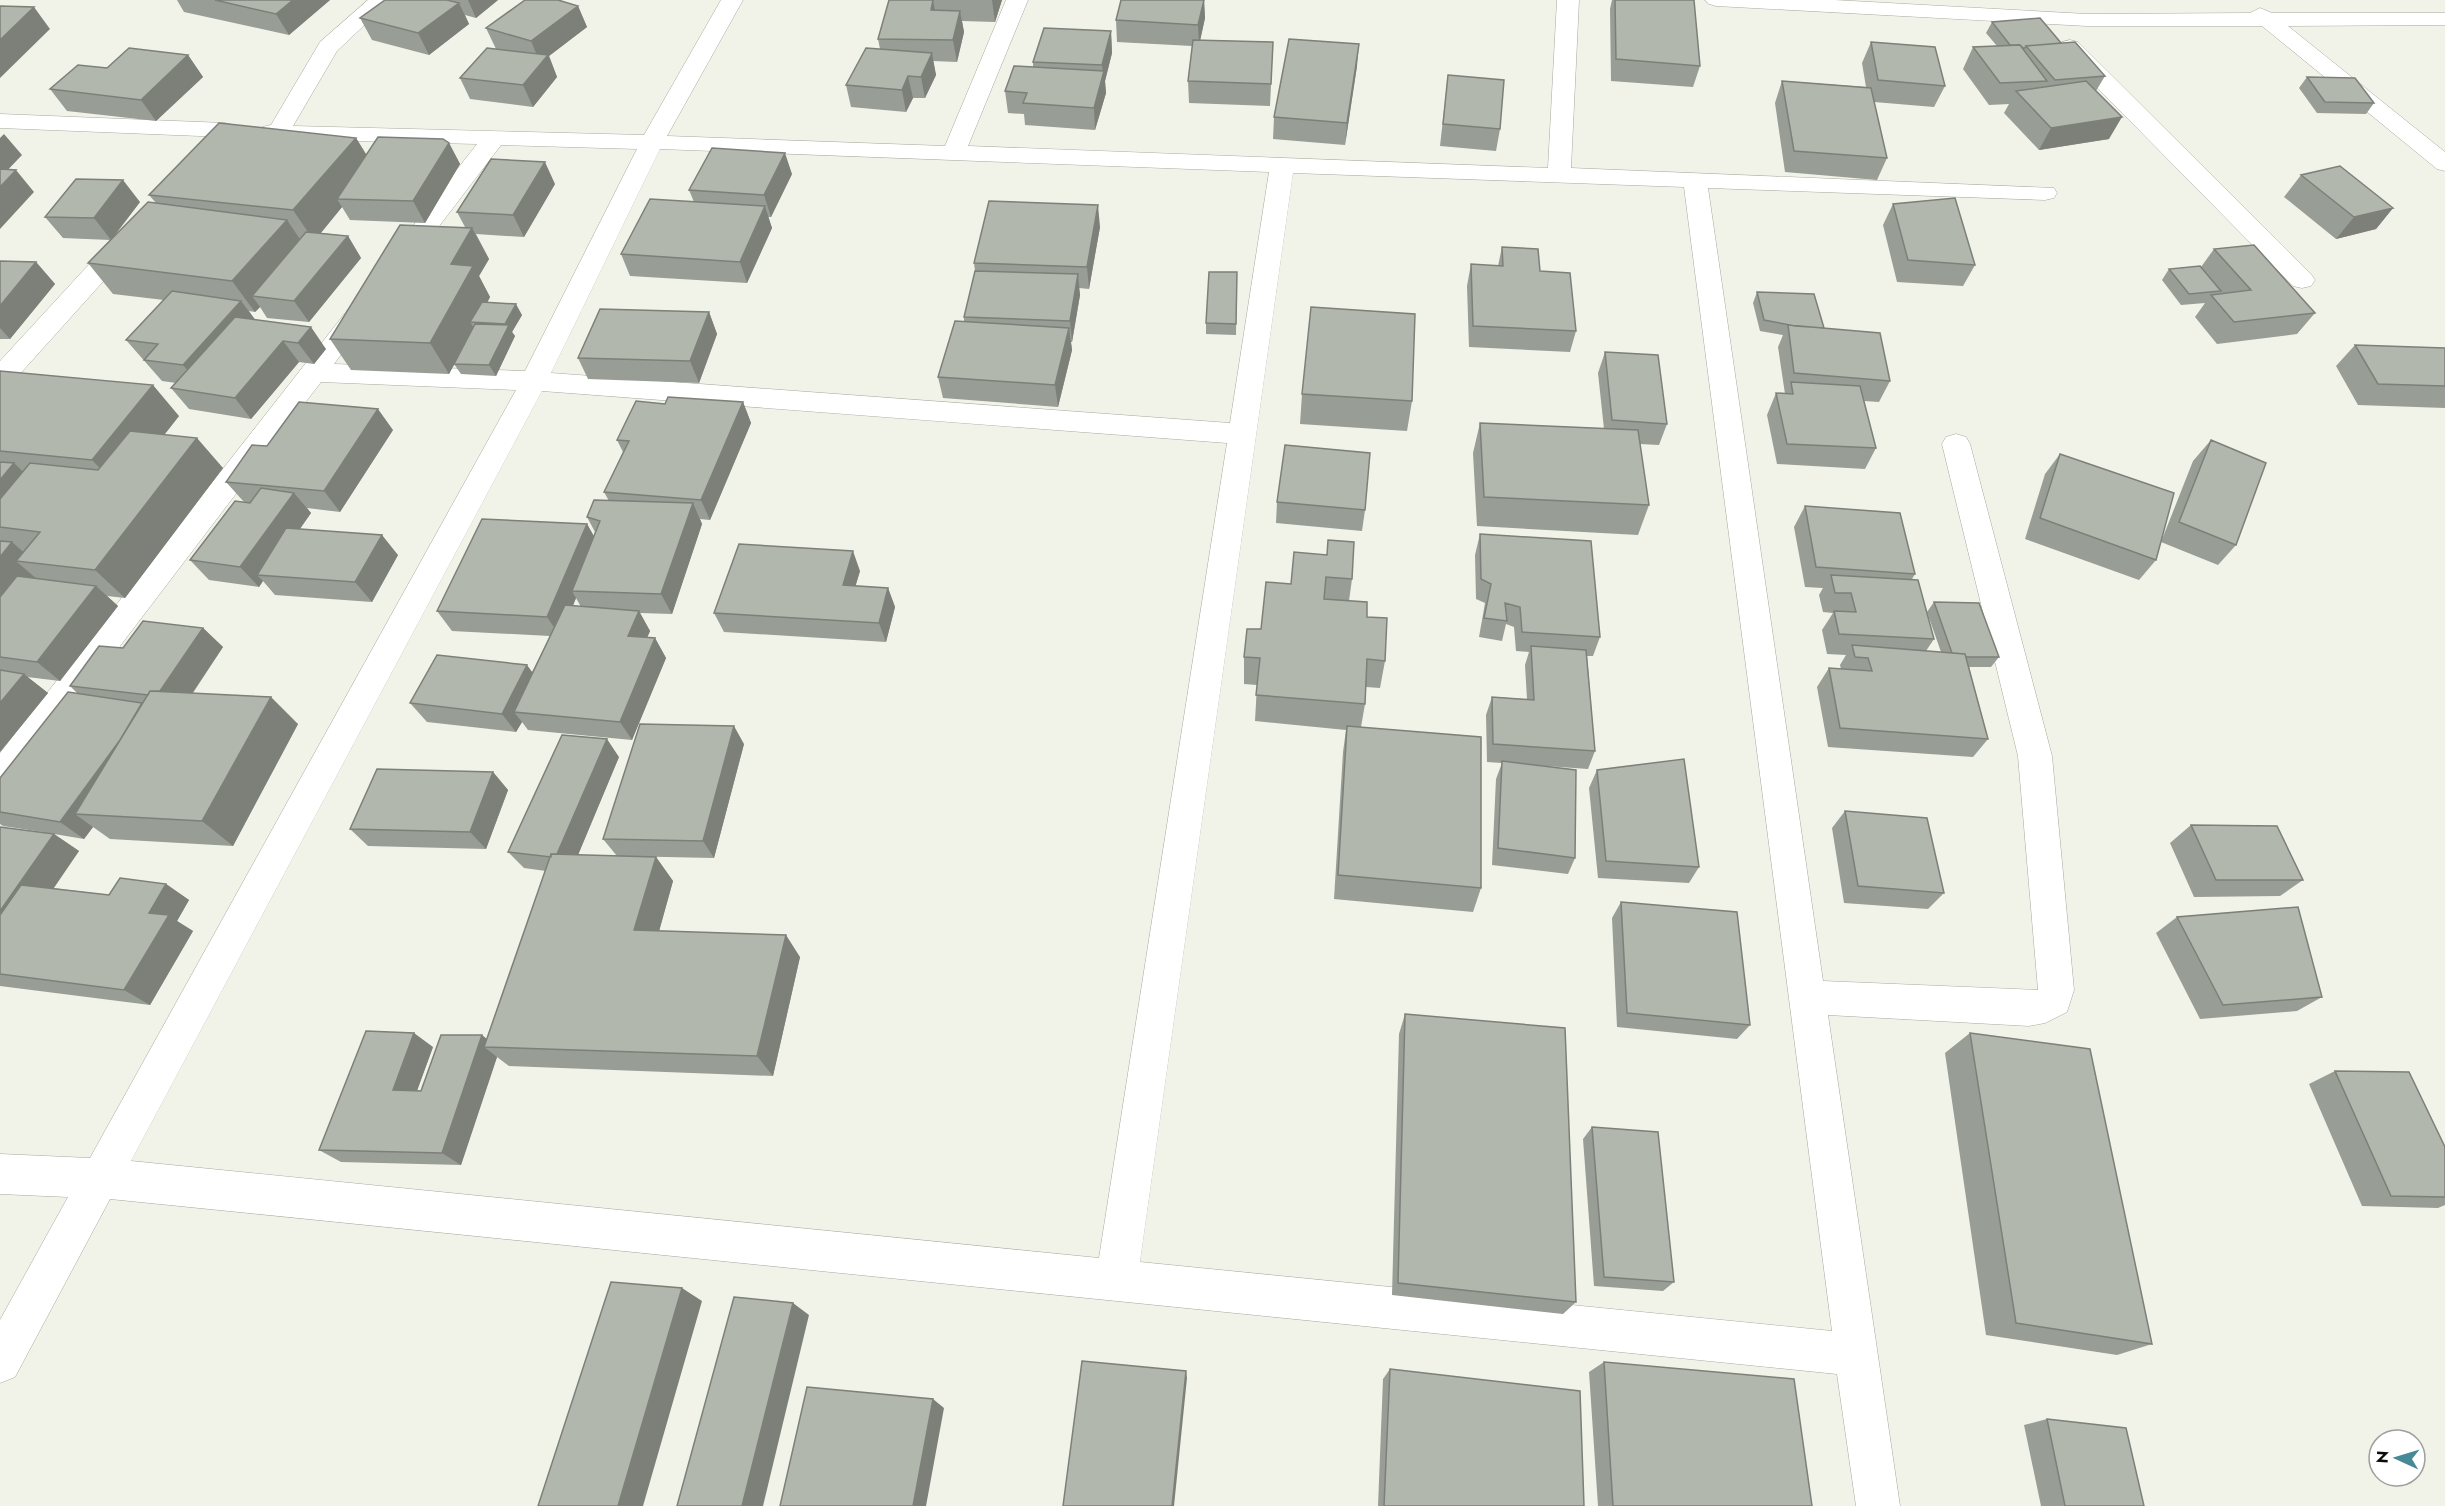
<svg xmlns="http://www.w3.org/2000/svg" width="2445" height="1506" viewBox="0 0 2445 1506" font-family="Jost,sans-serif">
	<rect width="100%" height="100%" fill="#f1f3e8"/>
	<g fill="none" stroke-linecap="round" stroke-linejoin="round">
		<defs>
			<path id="minor" d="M368,0h23l-54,51 -44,75 351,9 77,-135h22l-76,136 278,10 61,-146h22l-60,146 580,22 9,-168h22l-8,168 483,20 3,5 -3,5 -9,2 -337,-12 115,793 215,9 -20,-234 -76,-312 4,-7 10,-3 10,3 4,7 82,312 22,234 -7,22 -22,11 -16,3 -201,-11 72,491h-44l-19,-132 -1727,-175 -95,178 -15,6v-63l68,-123 -68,-3v-40l90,4 426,-768 -195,-8 -309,406 -12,4v-39l353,-450 9,-3 9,3 4,6 -41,55 191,7 112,-222 -136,-4 -93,122 -9,2 -9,-2 -4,-6 4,-6 87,-111 -207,-5 -8,-2 -4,-5 4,-5 9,-2 49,-83zM660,149l609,23 -39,251 -679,-50zM1293,173l391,14 148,1144 -692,-69zM542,391l685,52 -128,815 -968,-97z
				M1705,0h129l253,14 163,-1 10,-5 12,5h173v12l-157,1 157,126v19l-8,-2 -175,-143h-175l-371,-20 -7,-2z
				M2070,40l8,2 233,232 4,6 -4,6 -9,2 -9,-2 -231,-234 -3,-5 3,-5z
				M0,114l225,9 8,2 4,5 -4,5 -8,2 -225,-9z
				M126,232l9,2 3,6 -3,6 -125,139 -10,2v-26l117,-127z"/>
		</defs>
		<use href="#minor" stroke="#a7a99e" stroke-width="1"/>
		<use href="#minor" fill="#fff" fill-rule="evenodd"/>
	</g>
	<path fill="#989d95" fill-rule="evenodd" d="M177,0h153l-41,35 -105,-23z
		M385,0h113l-22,18 -11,-3 4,9 -40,31 -57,-15 -12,-22z
		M933,0l2,10 -2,-10h69l-7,22 -33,-1 2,11 -7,30 -24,-1 3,14 -11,23h-12l-7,14 -55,-5 -5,-22 34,-36 -2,-10z
		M1121,0h83l1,18 -5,22 73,2 -3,64 -81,-3 -1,-22 4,-35 -75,-4 -1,-22z
		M1612,0h82l6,66 -7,21 -82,-6 -1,-72z
		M578,6l9,21 -38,29 8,21 -24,30 -63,-8 -10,-21 36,-29 -10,-21z
		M1992,22l69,21 44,33 -9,15 13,48 -70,11 -35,-37 5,-9 -20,1 -26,-36 10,-22 24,-1 -11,-13z
		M1111,31l1,22 -7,28 1,12 -11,37 -70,-5 -1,-11 -16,-1 -3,-22 28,-24v-5z
		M1871,42l74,44 -11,21 -60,-5 13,56 -10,22 -92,-8 -10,-69 7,-22 84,6 -4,-24z
		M188,55l15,22 -47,44 -89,-10 -17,-22z
		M1357,66l-12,79 -72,-6 1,-22z
		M1448,75l52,54 -4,22 -56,-5z
		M2307,77l67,26 -8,11 -49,-1 -18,-25z
		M356,138l10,16 83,-11 11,21 -35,59 -75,-3 -8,-13 -21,26 27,3 13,22 -52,64 -42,-4 -7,-11 -5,5 -6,-1 6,9 71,29 -12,15 -15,-2 -48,57 -62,-10 -18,-21 5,-5 -14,-2 -36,-41 38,-40 -51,-6 -25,-31 22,-23 -47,-2 -18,-21 95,-15 -25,33 41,-32 -7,-8z
		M792,174l-21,43h-3l4,11 -25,55 -117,-7 -9,-22 73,-52 -5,-12z
		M2301,175l92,33 -17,21 -40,10 -52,-42z
		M555,184l-31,53 -48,-3 13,25 -10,17 11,21 -3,6 35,12 -10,17 3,4 -19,40 -35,-2 -7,-10 2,-3 -7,13 -98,-4 -21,-31 135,-112 -8,-15z
		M1893,204l82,61 -12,21 -66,-4 -14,-57z
		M1100,227l-11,62 -10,-1 1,7 -8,47h-1l1,8 -14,57 -115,-9 -5,-21 26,-56v-4l11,-46 -1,-8z
		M1502,247l74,84 -6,21 -101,-5 -2,-61 4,-22 27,2z
		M2214,249l101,64 -18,21 -80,10 -22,-27 10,-14 -24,2 -19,-25 7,-11 32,-2z
		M0,261l36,1 19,22 -45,55h-10z
		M1237,272l-1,63 -30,-1v-11z
		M1757,292l67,36 66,53 -11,21 -15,-1 12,47 -11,21 -88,-5 -10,-49 9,-22 9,1 -7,-47 5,-12 -23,-4 -7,-28z
		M709,312l8,22 -18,49 -111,-4 -10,-21z
		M2355,345l90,3v60l-87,-3 -22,-39z
		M1605,352l62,72 -8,21 -19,-1 9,61 -11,30 -161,-9 -4,-73 7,-30 124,6 -6,-56z
		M0,371l179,45 -15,19 59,33 -98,130 -18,-2 11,10 -58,75 -33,-4 21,16 -48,59z
		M1302,394l110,7 -5,30 -107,-7z
		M743,402l8,21 -41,97 -10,-1 2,5 -30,90 -32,-1 10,18 -3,7h8l11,20 -34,82 -104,-10 -6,-8 -6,10 -89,-10 -17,-19 122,-31 18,-36 -98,-5 -15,-20 150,-87 7,12 1,-4 -8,-15 22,-16 -5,-9 19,-40 -6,-12 48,-36zM576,598l5,9 -8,-1z
		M393,430l-53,82 -33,-4 4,5 -11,16 98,26 -26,47 -97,-7 -12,-14 -4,6 -50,-7 -19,-20 54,-58 -18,-20 41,-36z
		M2211,440l25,105 -18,20 -57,-23 32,-81z
		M2060,454l96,106 -17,20 -114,-41 20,-65z
		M1277,502l88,8 -3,21 -86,-8z
		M1805,506l110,68 -3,5 22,60 -8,12 15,1 -14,-40 7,-10 65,55 -8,10h-22l19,72 -15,18 -145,-10 -11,-60 12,-19 12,1 -1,-4 6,-10 -19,-1 -5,-24 11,-17 -10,-1 -4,-17 4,-7 -18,-1 -11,-60z
		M1480,534l120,103 -7,19h-6l8,95 -7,18 -56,-4 43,93 -7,16 -76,-9 4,-86 6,-16 -15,-1 -1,-47 6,-18 35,2 -2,-34 4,-13 -13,-1 -2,-24 -8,-3 -4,17 -23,-4 6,-34 -9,-4 -1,-44z
		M1294,552l58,27 -3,22 18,16 18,44 -5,27 -14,-1 -1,17 -4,23 120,161 -8,24 -139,-13 9,-147 3,-22 -91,-9 2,-36 -13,-1v-27l17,-28 30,-45z
		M860,571l-5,15 33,2 7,19 -9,35 -162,-10 -10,-19z
		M203,628l20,19 -30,46 105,31 -65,122 -123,-7 -17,-12 -9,12 -30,-5 25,17 -26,37 56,7 57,-11 23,16 -12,21 16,10 -43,74 -150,-19v-159l49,6 -46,-7 -3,-2v-46l78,-84 -8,-8 53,-38z
		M744,744l-30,114 -97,-2 -14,-17z
		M619,757l-41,98 78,2 17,24 -14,50 141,26 -27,119 -264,-10 -12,-9 -36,108 -120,-3 -22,-12 114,-103 -16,43 4,1 66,-51 59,-169 -22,-3 -16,-16z
		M1597,770l102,97 -10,16 -91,-5 -9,-90z
		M493,772l15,18 -22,59 -118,-3 -18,-17z
		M1845,811l99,82 -16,16 -84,-6 -12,-75z
		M2191,825l112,55 -23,16 -86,1 -24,-54z
		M1621,902l129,123 -13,14 -120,-12 -5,-109z
		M2177,917l145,80 -25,14 -97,8 -44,-86z
		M1405,1014l171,288 -13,12 -171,-19 7,-261z
		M1970,1033l182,311 -35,11 -131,-20 -41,-282z
		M2335,1071l110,76v58l-7,3 -76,-2 -53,-122z
		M1592,1127l82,155 -11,9 -69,-5 -11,-147z
		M1604,1362l208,144h-214l-9,-134z
		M1390,1369l194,137h-206l5,-127z
		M2047,1419l97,87h-103l-17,-81z"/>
	<path fill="#7c8079" d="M293,0h37l-41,35 -13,-21z
		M468,0h30l-22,18z
		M933,0l4,21 -6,-11z
		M992,0h10l-7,22z
		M1204,0l1,18 -6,28 -1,-21z
		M459,3l10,21 -40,31 -11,-22z
		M578,6l9,21 -38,29 8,21 -24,30 -10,-22 17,-22 -9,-22z
		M34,7l16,22 -50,49v-38z
		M960,11l4,21 -7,30 -4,-22z
		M1111,31l1,22 -7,28 1,12 -11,37 -1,-22 9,-31 -1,-12z
		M1359,44l-2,22 -12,79 2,-22z
		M932,53l4,22 -11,23 -4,-21z
		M188,55l15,22 -47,44 -15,-21z
		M908,76l5,22 -7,14 -4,-22z
		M2122,117l-13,22 -70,11 12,-22z
		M4,134l18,21 -22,23v-40z
		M356,138l19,31 -38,30 5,8 -28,34 -21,-31z
		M449,143l11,21 -35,59 -12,-22z
		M785,153l7,21 -21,43 -7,-22z
		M545,162l10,22 -31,53 -11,-22z
		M16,170l18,22 -34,37v-42z
		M123,180l17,22 -29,38 -17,-22z
		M1098,205l2,22 -11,62 -2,-22z
		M765,206l7,22 -25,55 -7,-21z
		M2393,208l-17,21 -40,10 18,-22z
		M287,220l21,31 -56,45 8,11 -5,5 -23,-31z
		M472,228l17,31 -10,17 11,21 -13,25h-7l4,6 -25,46 -19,-31 21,-79z
		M348,236l13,22 -52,64 -15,-21z
		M36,262l19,22 -45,55 -10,-11v-22z
		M1078,274l2,21 -8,47 -2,-21z
		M241,301l16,21 -56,64 -18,-21z
		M516,304l6,11 -10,17 3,4 -19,40 -7,-11 18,-37 -2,-4z
		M709,312l8,22 -18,49 -9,-22z
		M311,327l15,22 -12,15 -16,-21z
		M1069,328l3,22 -14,57 -3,-22z
		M283,341l16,21 -48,57 -16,-21z
		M153,385l26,31 -58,74 -29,-30z
		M743,402l8,21 -41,97 -9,-20z
		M378,409l15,21 -53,82 -16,-21z
		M197,438l26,30 -98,130 -30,-28z
		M14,463l31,30 -45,34v-50z
		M294,493l17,20 -44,62h-10l6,6 -4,6 -19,-20z
		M693,503l9,21 -30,90 -11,-20z
		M587,524l11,20 -26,47 4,7 -16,38 -13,-19z
		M382,535l16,20 -26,47 -17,-20z
		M12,542l24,21 -20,-2 22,19 -38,47v-70z
		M853,551l7,20 -10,34 -7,-20z
		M96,586l22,20 -58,75 -23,-19z
		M888,588l7,19 -9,35 -7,-19z
		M639,611l11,20 -11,24 -11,-19z
		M203,628l20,19 -45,67 -21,-18z
		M655,638l11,20 -34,82 -12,-18z
		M527,665l14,19 -27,28 8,10 -6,10 -14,-18z
		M24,674l24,19 -48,59v-49z
		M271,697l27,27 -65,122 -31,-25z
		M147,704l-72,110 18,13 -9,12 -24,-17z
		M734,726l10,18 -30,114 -11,-17z
		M607,739l12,18 -49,117 -14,-17z
		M493,772l15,18 -22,59 -16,-17z
		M54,834l25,17 -59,87 -20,-12v-15z
		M656,857l17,24 -20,72 -19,-23z
		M166,884l23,16 -12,21 16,10 -43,74 -26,-15 25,-77z
		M786,935l14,22 -27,119 -16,-20z
		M414,1033l19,14 -20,55 -20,-12z
		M482,1035l15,12h-13l13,10 -36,108 -19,-12z
		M682,1288l20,13 -59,205h-25z
		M793,1303l16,12 -46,191h-21z
		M1186,1371l1,7 -13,128h-2z
		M933,1399l11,9 -18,98h-13z"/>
	<path fill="#b1b7ad" stroke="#7c8079" stroke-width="1.5" d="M215,0h78l-17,14z
		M385,0h62l12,3 -41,30 -58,-15z
		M525,0h33l20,6 -47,35 -45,-13z
		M889,0h44l-2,10 29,1 -7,29 -75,-1z
		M1121,0h83l-6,25 -82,-5z
		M1615,0h79l6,66 -84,-7z
		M0,6l34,1 -34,33z
		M2040,18l21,25 -35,3 -1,2h-2l-3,-3h-10l-18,-23z
		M1044,28l67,3 -9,34 -69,-3z
		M1289,39l70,5 -12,79 -73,-6z
		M1193,40l80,2 -2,42 -83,-3z
		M1871,42l64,5 10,39 -67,-6z
		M2075,42l30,34 -50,4 -29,-34z
		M2020,45l27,36 -47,2 -27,-36z
		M129,48l59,7 -47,45 -91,-11 28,-24 29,3z
		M487,48l61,7 -25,30 -63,-7z
		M866,48l66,5 -11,24 -13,-1 -6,14 -56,-5z
		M1014,66l90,5 -10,37 -71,-5 4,-10 -22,-2z
		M1448,75l56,5 -4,49 -57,-5z
		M2307,77l48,1 19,25 -49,-1z
		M1782,81l89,7 16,70 -93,-7z
		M2086,81l36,36 -71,11 -35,-37z
		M219,123l137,15 -63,72 -144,-15z
		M378,137l65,2 6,4 -36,58 -76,-2z
		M712,148l73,5 -21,42 -75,-5z
		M491,159l54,3 -32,53 -56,-3z
		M2340,166l53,42 -39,9 -53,-42z
		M0,169l16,1 -16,17z
		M76,179l47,1 -29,38 -49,-1z
		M1955,198l20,67 -67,-5 -15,-56z
		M650,199l115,7 -25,56 -119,-8z
		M989,201l109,4 -11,62 -113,-4z
		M148,202l139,18 -55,61 -144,-18z
		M400,225l72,3 -21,36 22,2 -43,77 -100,-4z
		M306,232l42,4 -54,65 -42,-5z
		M2254,245l61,68 -81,9 -23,-27 40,-5 -37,-41z
		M1502,247l36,2 2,22 30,2 6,58 -103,-5 -2,-62 32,2z
		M0,261l36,1 -36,44z
		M2200,266l21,25 -32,3 -20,-25z
		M975,271l103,3 -8,47 -106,-4z
		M1209,272h28l-1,52 -30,-1z
		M172,291l69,10 -58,64 -39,-5 14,-16 -32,-4z
		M1757,292l57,2 10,34 -29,-2 -31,-6z
		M482,302l34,2 -11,20 -35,-2z
		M1311,307l104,7 -3,87 -110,-7z
		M600,309l109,3 -19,49 -112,-3z
		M235,317l76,10 -13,16 -15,-2 -48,57 -64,-10z
		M955,321l114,7 -14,57 -117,-8z
		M475,324l34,1 -20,40 -35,-1z
		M1788,325l92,8 10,48 -96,-8z
		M2355,345l90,3v38l-67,-2z
		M1605,352l53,3 9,69 -55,-4z
		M0,371l153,14 -61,75 -92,-9z
		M1791,382l69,4 16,62 -89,-4 -11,-51 17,1z
		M668,397l75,5 -42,98 -97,-8 25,-51 -12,-1 19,-39 29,3z
		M299,402l79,7 -54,82 -98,-9 26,-37 15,1z
		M1480,423l158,7 11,75 -165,-8z
		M130,431l67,7 -102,132 -79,-9 24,-29 -40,-5v-28l30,-36 68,7z
		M2211,440l55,23 -30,82 -57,-23z
		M1285,445l85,8 -5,57 -88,-8z
		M2060,454l114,39 -18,67 -116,-42z
		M0,462l14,1 -14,17z
		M261,488l33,5 -54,74 -50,-7 45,-59 15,2z
		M594,500l99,3 -32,91 -89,-3 28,-70 -13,-4z
		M1805,506l95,7 15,61 -99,-7z
		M482,519l105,5 -40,93 -110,-6z
		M286,528l96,7 -27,47 -98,-7z
		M1480,534l111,7 9,96 -78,-5 -2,-25 -15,-4 2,18 -23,-3 7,-34 -10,-5z
		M1328,540l26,2 -2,37 -26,-2 -2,22 43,3v15l20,1 -2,43 -18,-2 -2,45 -109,-9 4,-37 -16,-1 3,-28h14l5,-47 25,2 3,-32 33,3z
		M0,541l12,1 -12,15z
		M739,544l114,7 -10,34 45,3 -9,35 -165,-10z
		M1831,575l87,5 16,59 -95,-5 -5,-23 22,1 -5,-19h-16z
		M17,576l79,10 -59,76 -37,-5v-60z
		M1934,602l45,1 20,54h-33l-1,-3 -13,-1z
		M565,605l74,6 -11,25 27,2 -35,84 -106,-10z
		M143,621l60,7 -43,63h-10l-2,4 -78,-9 29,-40 24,2z
		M1852,645l113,9 23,85 -148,-11 -11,-60 43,3 -4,-13 -13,-1z
		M1531,646l55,4 9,101 -102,-7 -1,-47 42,3z
		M437,655l90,10 -25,49 -92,-11z
		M0,670l24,4 -24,29z
		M150,691l121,6 -69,124 -127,-7z
		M68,692l74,11 -22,37 -60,82 -60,-10v-34z
		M640,724l94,2 -31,115 -100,-2z
		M1347,726l134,11v151l-143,-13z
		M562,735l45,4 -50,115h-6v3l-43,-5z
		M1684,759l15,108 -93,-6 -9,-91z
		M1502,761l74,9 -1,88 -77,-10z
		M377,769l116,3 -23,60 -120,-3z
		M1845,811l82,7 17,75 -86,-7z
		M2191,825l86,1 26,54h-87z
		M0,827l54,7 -54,77z
		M551,854l105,3 -22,73 152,5 -29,121 -273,-9z
		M120,878l46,6 -17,29 20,2 -45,75 -124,-16v-59l21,-30 88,10z
		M1621,902l116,10 13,113 -123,-12z
		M2298,907l24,90 -99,8 -46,-88z
		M1405,1014l160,14 11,274 -178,-19z
		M366,1031l48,2 -21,57 28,1 20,-56h41l-40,118 -123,-3z
		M1970,1033l120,16 62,295 -136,-21z
		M2335,1071l74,1 36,75v50l-54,-1z
		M1592,1127l66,5 16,150 -70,-5z
		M611,1282l71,6 -64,218h-80z
		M734,1297l59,6 -51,203h-65z
		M1082,1361l104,10 -14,135h-109z
		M1604,1362l190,17 18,127h-199z
		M1390,1369l190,22 4,115h-200z
		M807,1387l126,12 -20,107h-133z
		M2047,1419l79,9 18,78h-79z"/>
	<g transform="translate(2397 1458) rotate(274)"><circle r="28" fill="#ffffff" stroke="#9e9e9d" stroke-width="1.5"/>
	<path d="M0-4.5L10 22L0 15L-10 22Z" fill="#458a96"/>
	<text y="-9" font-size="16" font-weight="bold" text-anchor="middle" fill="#0d0d0a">N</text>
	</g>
</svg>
